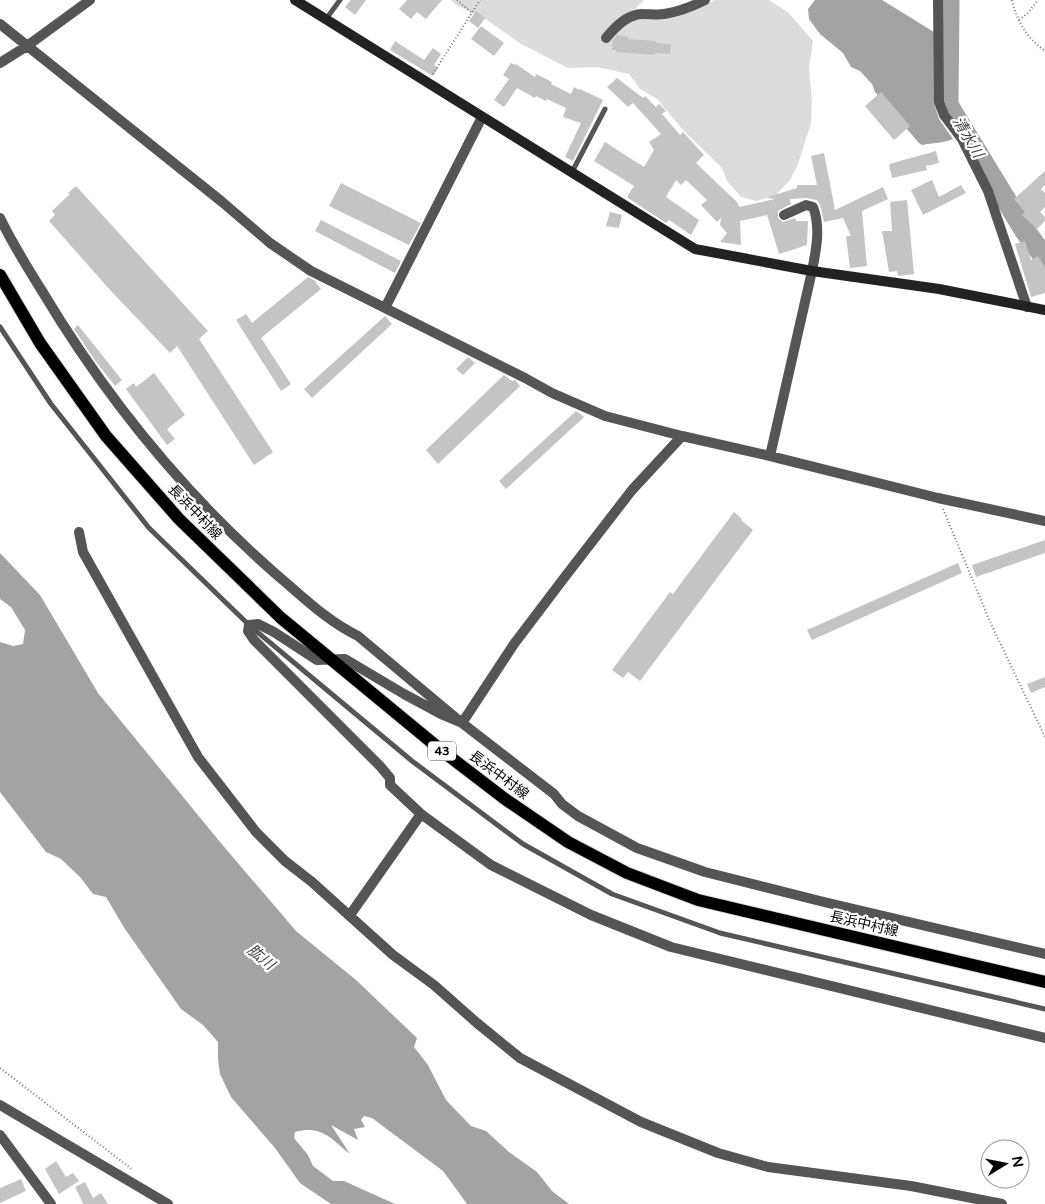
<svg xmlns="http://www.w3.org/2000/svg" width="1045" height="1204" viewBox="0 0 1045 1204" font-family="'Varela Round','Noto Sans JP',sans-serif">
	<rect width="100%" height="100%" fill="#fff"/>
	<path fill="#dcdcdc" d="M451,0h193l-13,13 62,-3 22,-10h54l20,13 24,28 -4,27 3,34 -1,21 -13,41 -8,16 -14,15 -20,6 -15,-4 -14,-16 -5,-13 -39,-38 -26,-31 -17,-10 -11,-15 -32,-7 -29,1 -47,-24 -34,-24 -31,-15z"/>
	<path fill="#a3a3a3" d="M815,0h67l52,32v71l5,16 14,20c-8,4 -21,4 -31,6l-3,-2 -44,-51 -3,-8 -12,-13 -9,-4 -8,-14 -23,-19 -11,-15 -1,-10z
		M0,553l40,42 58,98 122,149 76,89 60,49 61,58 -3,9 14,18 18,35 25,26 15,5 23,21 28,20 15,19 17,13h-102l-24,-33 -71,-53 -8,-2 -3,4 4,7 -11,2 4,11 -27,-15 19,29c-20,-16 -28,-29 -55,-22l-1,6 14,17 5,11 20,15h11l51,23h-64l-31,-21 -25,-35 -44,-51 -11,-23 -2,-14v-18l-15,-17 -22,-16 -56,-80 -19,-32 -13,-3 -13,-17 -19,-18 -15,-7 -46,-60v-150l13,4 10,-2 2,-14 -14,-23 -11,-8z"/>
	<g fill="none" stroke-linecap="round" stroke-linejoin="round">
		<path stroke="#a3a3a3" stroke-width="21" d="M949,0l-1,105 77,126 20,27"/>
	</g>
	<path fill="#c4c4c4" d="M351,0h15l-11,15 -10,-8z
		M407,0h35l-16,19 -9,-7 -6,7 -12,-10z
		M476,11l9,7 -7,10 -9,-7z
		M481,26l23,17 -10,13 -23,-17z
		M617,35l12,2 -1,2 28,2v2l15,1 -1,10 -15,-1v2l-39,-3v-2h-4l1,-10z
		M395,41l29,19 9,-12 8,6 -7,11 4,3 -5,8 -43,-26z
		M511,63l4,2 1,-1 19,13 1,-3 16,8 -1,2 20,10 3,-7 5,3 1,-1 23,11 -30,61 -8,-4 16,-34 -18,-6 3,-9 -19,-9 -1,2 -10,-5 -1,2 -18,-10 -13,19 -10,-7 15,-21 -6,-4z
		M617,78l26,20 2,-2 11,11 3,-3 7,7 -4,3 18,21 3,-3 21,23 -8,8 42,40 1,4 36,-8 -6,-1 -1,-1 29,-9v-3h20l-6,-29 13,-3 11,57 48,-23 5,12 -26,12 5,55 -17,2 -4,-32h5l-8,-18 -19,4 -4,-17 -3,-5 -10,-2 -17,1 1,5 -13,7v7l5,4 12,-4 1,3h12l-1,24 -28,9 -12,-39 -27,6 1,24 -21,-3 7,-9 -7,-8 1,-7 -4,4 -16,-17 6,-5 -21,-20 -5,5 -5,-5 -10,17 33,23 -8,15 -22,-15 -3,3 -38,-25v-3l6,-9 -40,-25 11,-19 39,25 10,-17 -5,-8 12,-8 -28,-31 -5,4 -21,-20z
		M881,92l29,34 -16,14 -29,-34z
		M936,151l3,12 -13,3 1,4 -35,8 -3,-14z
		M1045,171v14l-4,4 4,4v14l-5,5 5,5v4l-8,8 -15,-14 3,-3 -11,-13z
		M932,180l7,17 22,-12 5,8 -43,22 -12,-25z
		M341,183l80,40 -12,22 -80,-39z
		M76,186l132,145 -9,8 74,113 -19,13 -77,-119 -7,7 -59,-62 -62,-70 6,-6 -3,-4 18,-17 -2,-1z
		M907,200l7,74 -16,2 -1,-5 -8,1 -7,-41h10l-2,-29z
		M610,212l12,3 -3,13 -13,-2z
		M321,220l80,41 -6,12 -80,-42z
		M1025,241l6,19 7,-4 7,11v26l-14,4 -16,-53z
		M308,277l6,3 7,9 -60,49 30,46 -10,7 -45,-71 10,-6 6,9z
		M385,316l7,8 -80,74 -8,-9z
		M78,325l44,55 -7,6 -19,-24 -22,-33z
		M468,357l7,6 -12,12 -7,-6z
		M154,373l31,42 -18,14 8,10 -8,6 -41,-56 8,-6 2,4z
		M504,375l8,6 3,-1 5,6 -82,78 -12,-14z
		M576,411l8,6 -78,72 -7,-8z
		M734,512l8,7 -1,1 12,10 -113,151 -12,-9 -5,6 -11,-8 58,-78 3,2z
		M1045,540v13l-69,24 -4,-12z
		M958,563l4,10 -150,67 -5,-10z
		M1045,677v10l-14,6 -4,-9z
		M56,1161l10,16 7,-4 6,8 -20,13 -14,-25z
		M21,1179l5,12 -26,12v-15z
		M85,1182l8,16 8,-5 7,11h-26l1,-1 -8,-16z"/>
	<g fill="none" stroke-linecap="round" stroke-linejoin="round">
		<defs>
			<path id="primary" d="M0,275l40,68 66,93 73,83 102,99 160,132 64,49 63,43 59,31 71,27 347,82"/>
		</defs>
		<use href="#primary" stroke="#dbdbdb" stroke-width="14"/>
		<path stroke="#777" stroke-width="2" stroke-dasharray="1 2.5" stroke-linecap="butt" d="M457,0l14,12
			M1012,0c5,22 15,38 33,51
			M1019,20l9,-7 10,-13
			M433,74l47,-74
			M943,509l48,115 54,113
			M0,1068l133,102"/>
		<path stroke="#555" stroke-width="5" d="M326,19l14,-19
			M572,172l33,-63
			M0,327l51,77 98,124 100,97 163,136 111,83 89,50 108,39 325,76"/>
		<path stroke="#555" stroke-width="10" d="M938,0l1,102 5,13 18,24 26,52 39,116
			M0,24l221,177 49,42 41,28 214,107 27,15 53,23 77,20 88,20 168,42 107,23
			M606,38c9,-11 22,-25 38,-24 7,0 13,1 20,0 13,-2 29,-8 41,-14
			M0,63l27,-17 63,-46
			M0,218c12,25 27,49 42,73 63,105 142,203 235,284 26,22 50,46 81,61l104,87 92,71 8,10 16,12 59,32 68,24 119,30 221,52
			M385,308l97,-191
			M682,436l-50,54 -68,88 -50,66 -52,79 -19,-8 -39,-21 -59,-35 -28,1 -43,-28 -16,-8 -9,1 -1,6 6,9 126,126 10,12v7l31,29 70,51 100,50 80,32 374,91
			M770,456l42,-185c4,-20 9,-44 1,-64l-7,-2 -22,10
			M79,532l4,20 115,205 58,75 29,29 27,21 81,73 41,30 43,38 43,35 121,64 77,31 50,14 143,19 91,18
			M350,915l71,-101
			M0,1105l168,99
			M0,1135l51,69"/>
		<path stroke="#222" stroke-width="10" d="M295,0l400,249 117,22 127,18 106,21"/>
		<use href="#primary" stroke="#000" stroke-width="12"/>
	</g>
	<g text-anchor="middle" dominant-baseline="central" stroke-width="4.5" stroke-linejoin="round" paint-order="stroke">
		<rect fill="#fff" stroke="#4c4c4c" stroke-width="1" x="428" y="741.5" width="28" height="19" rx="4"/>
		<g font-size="12" font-weight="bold" fill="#000">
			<text x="442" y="751">43</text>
		</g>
		<g font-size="14" fill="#000" stroke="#fff">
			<text transform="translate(195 512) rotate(46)">長浜中村線</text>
			<text transform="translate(499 775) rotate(37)">長浜中村線</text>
			<text transform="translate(864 924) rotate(13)">長浜中村線</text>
		</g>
		<g font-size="15" font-style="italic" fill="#444" stroke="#fff">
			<text transform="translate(968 137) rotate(59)">清水川</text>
			<text transform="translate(261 957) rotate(39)">肱川</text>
		</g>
	</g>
	<g transform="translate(1005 1164) rotate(80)"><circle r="24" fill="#ffffff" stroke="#999999"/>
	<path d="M0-4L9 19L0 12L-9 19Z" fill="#000000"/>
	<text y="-8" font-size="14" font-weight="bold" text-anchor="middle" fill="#000000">N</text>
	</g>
</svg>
